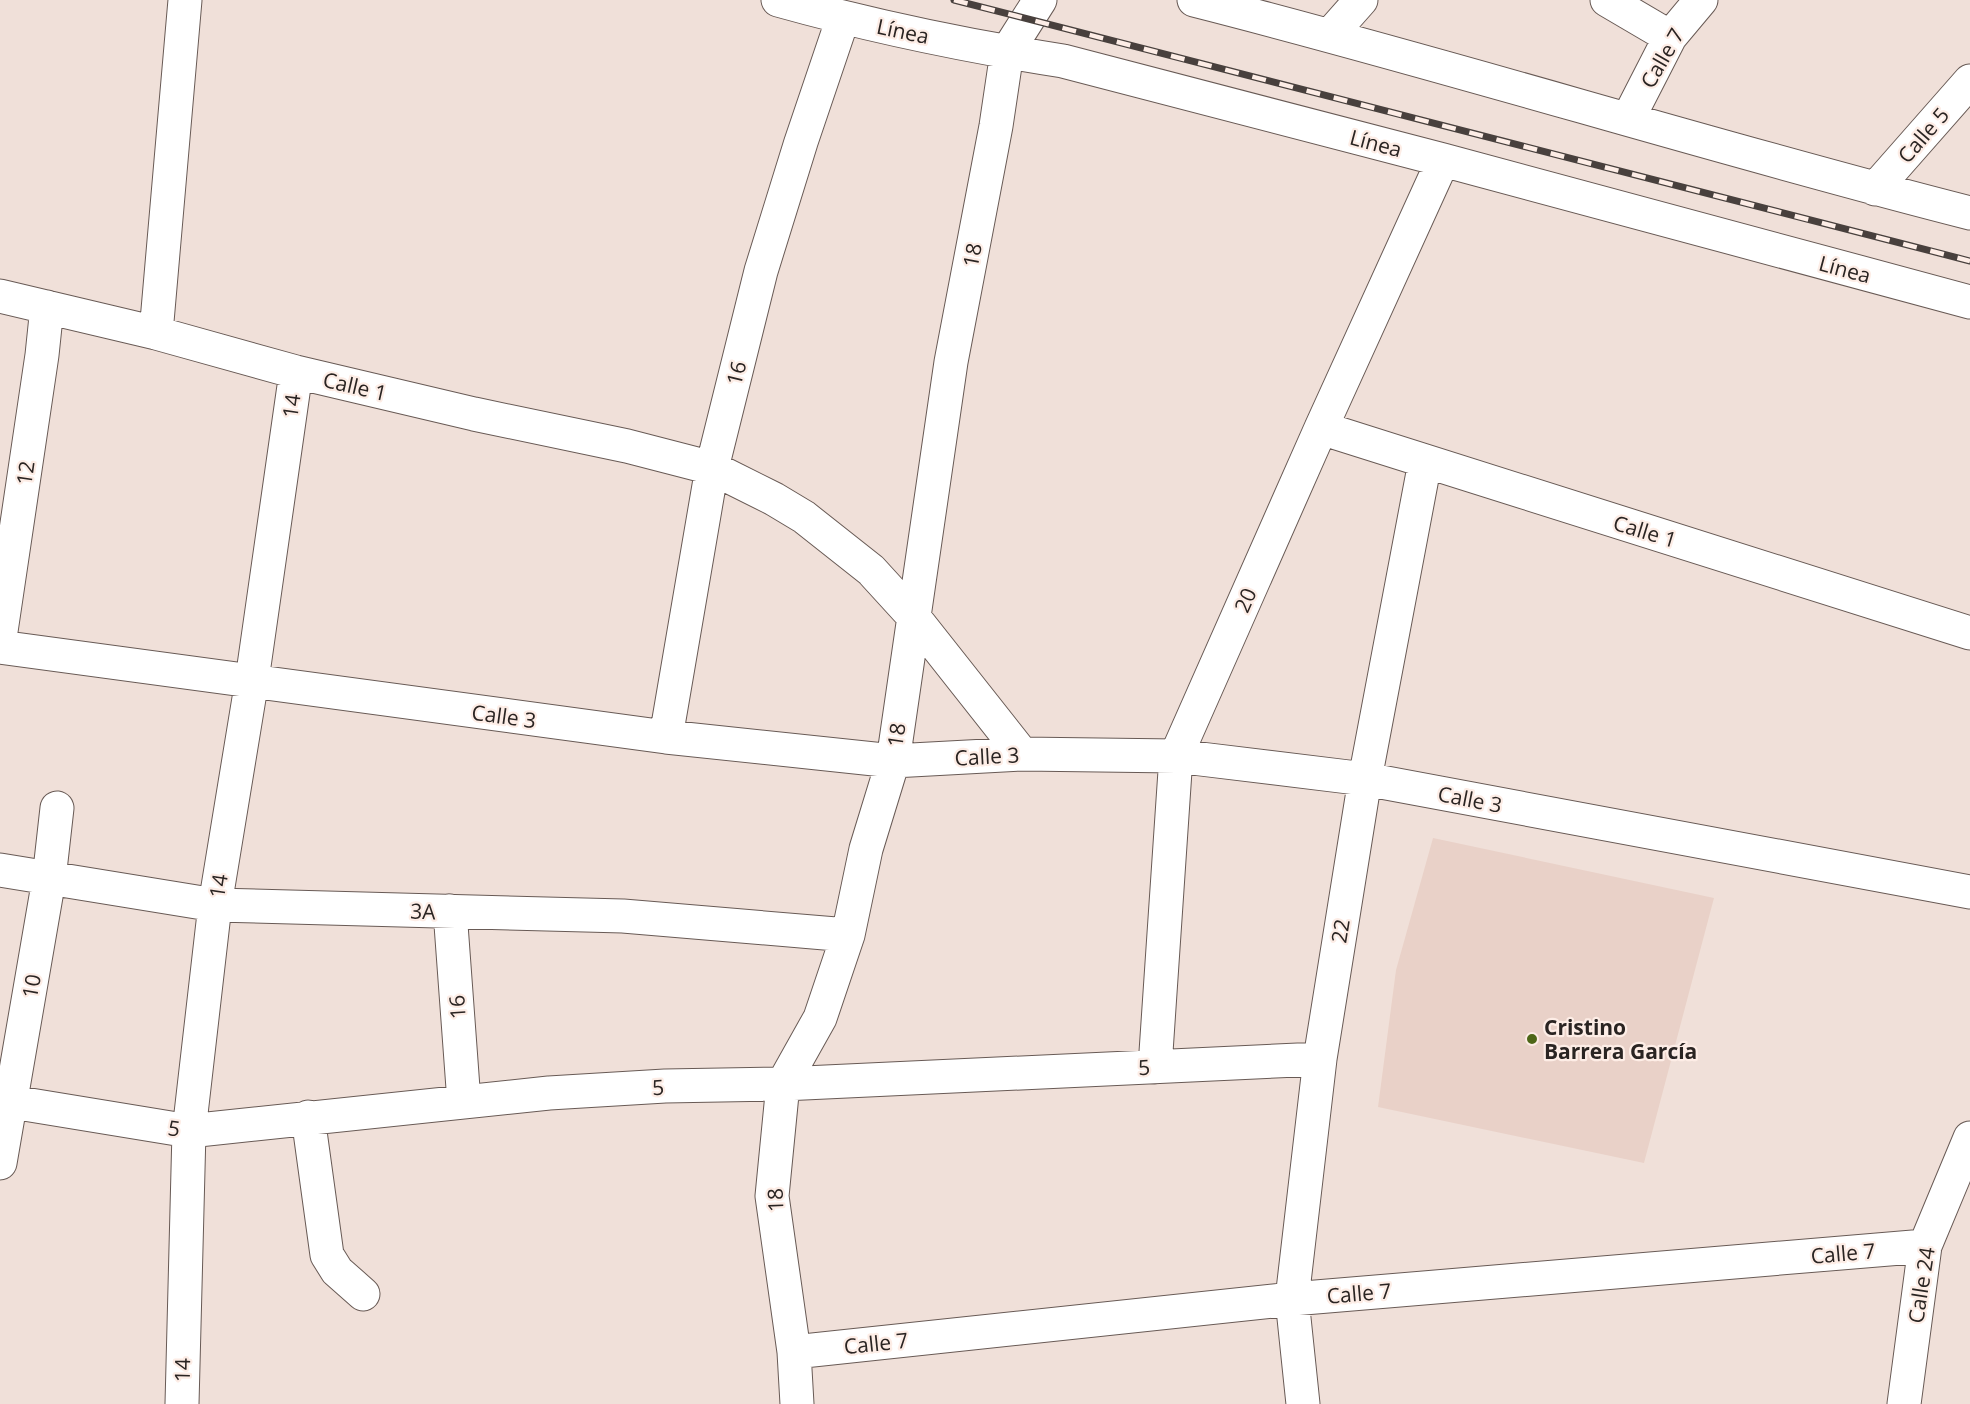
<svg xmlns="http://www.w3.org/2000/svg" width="1970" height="1404" viewBox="0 0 1970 1404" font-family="'Open Sans',sans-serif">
	<rect width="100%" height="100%" fill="#f0e0d9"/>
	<path fill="#e9d1c8" d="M1433,838l281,60 -70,265 -266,-56 18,-137z"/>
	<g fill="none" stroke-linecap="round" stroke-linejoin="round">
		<defs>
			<path id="minor" d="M778,0c93,26 189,46 285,61l380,99 527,142
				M1194,0c260,66 516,147 776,213
				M1607,0l63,37
				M1330,35l31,-35
				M1628,119l42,-82 31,-37
				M1875,189l95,-108
				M0,296l156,37 140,39 178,42 153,32 85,22 62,31 30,18 67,53 42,46 109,138
				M156,333l29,-333
				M1321,428l649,205
				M0,638l42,-283 5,-48
				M0,647l666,90 227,24 129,-7 154,2 189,23 605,113
				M666,737l46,-269 49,-197 40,-129 42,-124
				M0,870l215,35 408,11 225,19
				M450,911l14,191
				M1155,1067l21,-311 145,-328 122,-268
				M0,1100l189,31 360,-38 116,-7 118,-2 537,-25
				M308,1117l19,138 10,16 26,23
				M0,1163l49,-284 8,-71
				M794,1352l498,-53 633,-53
				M182,1404l7,-273 26,-226 37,-225 44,-308
				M797,1404l-3,-52 -22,-156 11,-112 37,-66 28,-83 18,-86 27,-88 58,-399 45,-236 11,-74 33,-52
				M1303,1404l-11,-105 28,-240 45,-280 60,-317
				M1904,1404l21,-158 45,-108"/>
		</defs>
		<use href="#minor" stroke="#685a55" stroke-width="35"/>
		<use href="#minor" stroke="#fff" stroke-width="33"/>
		<defs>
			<path id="rail" d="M954,0l1016,261"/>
		</defs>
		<use href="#rail" stroke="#48403d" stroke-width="7"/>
		<use href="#rail" stroke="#fdede6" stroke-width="4.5" stroke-dasharray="14" stroke-linecap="butt"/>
	</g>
	<circle fill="#4d6617" stroke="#fdede6" stroke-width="2" cx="1532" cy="1039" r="6"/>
	<g text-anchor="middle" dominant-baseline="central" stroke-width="4.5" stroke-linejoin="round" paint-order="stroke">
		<g font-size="21" fill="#2a2422" stroke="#fdede6">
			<text transform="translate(903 31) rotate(12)">Línea</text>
			<text transform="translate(1662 58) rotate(-60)">Calle 7</text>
			<text transform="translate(1923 135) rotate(-49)">Calle 5</text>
			<text transform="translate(1376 143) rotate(15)">Línea</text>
			<text transform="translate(972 255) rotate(-79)">18</text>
			<text transform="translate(1845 269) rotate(15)">Línea</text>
			<text transform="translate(736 373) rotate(-76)">16</text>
			<text transform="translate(355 386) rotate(13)">Calle 1</text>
			<text transform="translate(291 406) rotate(-82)">14</text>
			<text transform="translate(25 473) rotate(-82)">12</text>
			<text transform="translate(1645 531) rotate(17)">Calle 1</text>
			<text transform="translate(1245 600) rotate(-66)">20</text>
			<text transform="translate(504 716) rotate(8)">Calle 3</text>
			<text transform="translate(896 735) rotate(-82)">18</text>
			<text transform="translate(987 756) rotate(-3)">Calle 3</text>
			<text transform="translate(1470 799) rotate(11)">Calle 3</text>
			<text transform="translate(218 886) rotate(-81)">14</text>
			<text transform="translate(423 911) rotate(2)">3A</text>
			<text transform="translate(1340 931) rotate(-81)">22</text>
			<text transform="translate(31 986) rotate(-80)">10</text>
			<text transform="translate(457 1007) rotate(-94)">16</text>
			<text transform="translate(1144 1067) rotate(-3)">5</text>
			<text transform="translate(658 1087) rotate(-3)">5</text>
			<text transform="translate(174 1128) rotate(8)">5</text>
			<text transform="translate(775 1200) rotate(-92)">18</text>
			<text transform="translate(1843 1253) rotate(-5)">Calle 7</text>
			<text transform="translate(1921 1285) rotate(-81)">Calle 24</text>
			<text transform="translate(1359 1293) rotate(-5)">Calle 7</text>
			<text transform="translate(876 1343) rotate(-6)">Calle 7</text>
			<text transform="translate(182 1370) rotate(-89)">14</text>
		</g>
		<g font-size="21" font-weight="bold" fill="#2a2422" stroke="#fdede6" text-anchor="start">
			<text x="1544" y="1027">Cristino<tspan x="1544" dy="24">Barrera García</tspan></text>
		</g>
	</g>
</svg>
